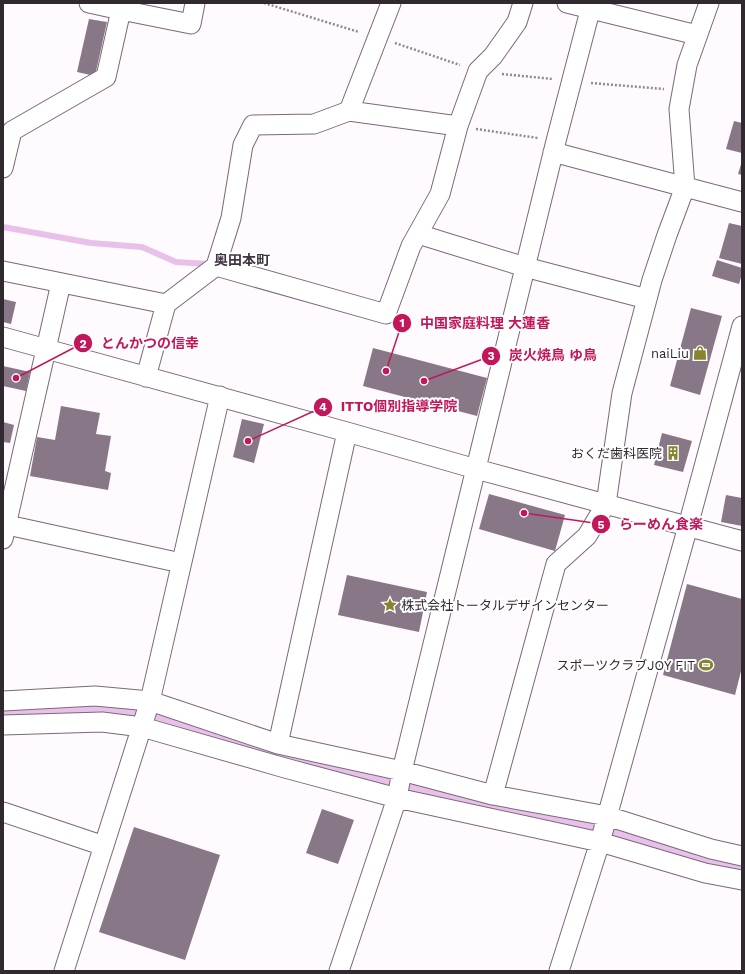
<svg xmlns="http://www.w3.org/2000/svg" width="745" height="974" viewBox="0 0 745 974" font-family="'Work Sans','Noto Sans JP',sans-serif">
	<rect width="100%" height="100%" fill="#fefafe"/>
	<path fill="#e9c0ea" d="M74,704l58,4 458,113 21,8h8l123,35v10l-337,-83 -19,-7 -3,1 -221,-59 -159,-6v-12z"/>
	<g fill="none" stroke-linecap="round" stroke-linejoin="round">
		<path stroke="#e9c0ea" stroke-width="6" d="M3,227l88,16 51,4 34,15 32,2"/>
	</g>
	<path fill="#877787" d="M89,19l18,3 -12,54 -18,-4z
		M734,121l8,2v30l-16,-4z
		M742,161v14l-4,-1z
		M729,223l13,3v38l-23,-6z
		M717,260l25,8v6l-3,10 -27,-8z
		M3,299l13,3 -5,22 -8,-2z
		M691,308l31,8 -22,79 -30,-9z
		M373,348l114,30 -10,38 -114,-30z
		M3,366l27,6 -4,19 -23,-5z
		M61,406l39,7 -4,21 15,2 -6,35 6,2 -3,17 -78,-14 7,-39 18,3z
		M242,419l22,5 -10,39 -21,-6z
		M3,422l11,3 -4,18 -7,-1z
		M662,433l30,8 -9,31 -29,-7z
		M489,494l76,21 -10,36 -76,-22z
		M726,495l16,3v28l-21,-4z
		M347,575l80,17 -8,40 -81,-17z
		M687,584l55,15v68l-7,28 -72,-20z
		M322,809l32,11 -16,44 -32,-11z
		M134,827l86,28 -35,105 -86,-28z"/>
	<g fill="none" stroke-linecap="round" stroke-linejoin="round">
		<defs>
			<path id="minor" d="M89,3l32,7 2,-7
				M567,3l130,32
				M349,111l109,15 20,-55 15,-15 24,-34 6,-19
				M553,152l189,50
				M3,168l9,-37 94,-54 15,-67 70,14 4,-21
				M418,234l107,33 122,32
				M216,266l170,48 25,-68 29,-52 18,-68
				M3,271l163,33
				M3,337l344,95 129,37 266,72
				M146,377l20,-73 50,-38 15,-48 12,-73 10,-20 61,-1 35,-13 42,-108
				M3,524l178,39
				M3,539l58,-256
				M3,701l92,-5 55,5 128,43 124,27 91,24 114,21 104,33 31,7
				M3,725l99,-3 40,5 143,41 112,30 203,44 105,31 37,7
				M278,744l69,-312
				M493,795l63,-231 31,-28 19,-32 16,-111 30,-113 15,-45 18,-48 -6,-78 8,-44 22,-62
				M3,812l101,34
				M64,971l86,-270 70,-305
				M339,971l58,-173 5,-27 154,-630 36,-138
				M559,971l41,-129 88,-316 54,-200"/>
		</defs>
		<use href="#minor" stroke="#796a7a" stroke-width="21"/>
		<path stroke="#8f8a8f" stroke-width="2.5" stroke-dasharray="2 2" stroke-linecap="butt" d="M264,3l95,29
			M395,43l65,22
			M502,74l51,5
			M591,83l73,6
			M476,129l62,9"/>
		<use href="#minor" stroke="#fff" stroke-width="19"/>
	</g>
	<defs>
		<symbol id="shop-bare" viewBox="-9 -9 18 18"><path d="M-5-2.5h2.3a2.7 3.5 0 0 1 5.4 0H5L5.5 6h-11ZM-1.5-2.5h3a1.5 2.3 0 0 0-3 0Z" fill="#86842d" stroke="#fff" stroke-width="2.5" paint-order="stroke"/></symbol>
		<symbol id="building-bare" viewBox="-9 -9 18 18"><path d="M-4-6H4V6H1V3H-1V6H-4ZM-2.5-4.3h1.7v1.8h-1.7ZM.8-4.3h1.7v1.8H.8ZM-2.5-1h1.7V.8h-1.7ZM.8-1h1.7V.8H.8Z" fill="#86842d" stroke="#fff" stroke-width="2.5" paint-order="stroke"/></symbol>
		<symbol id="sight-bare" viewBox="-9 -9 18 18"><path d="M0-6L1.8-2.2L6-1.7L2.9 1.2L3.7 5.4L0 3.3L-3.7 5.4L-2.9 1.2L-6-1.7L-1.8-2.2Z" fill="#86842d" stroke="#fff" stroke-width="2.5" paint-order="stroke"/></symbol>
		<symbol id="stadium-bare" viewBox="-9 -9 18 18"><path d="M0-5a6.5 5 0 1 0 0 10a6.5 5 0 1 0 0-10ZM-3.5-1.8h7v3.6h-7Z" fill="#86842d" stroke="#fff" stroke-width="2.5" paint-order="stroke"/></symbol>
	</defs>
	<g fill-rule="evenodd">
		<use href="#shop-bare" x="690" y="343" width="20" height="20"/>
		<use href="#building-bare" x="663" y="443" width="20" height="20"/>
		<use href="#sight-bare" x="380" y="595" width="20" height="20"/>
		<use href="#stadium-bare" x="696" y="655" width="20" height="20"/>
	</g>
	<g text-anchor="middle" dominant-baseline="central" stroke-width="4" stroke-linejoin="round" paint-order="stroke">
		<g font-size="13" fill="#302a30" stroke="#fff" text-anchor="end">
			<text x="689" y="353">naiLiu</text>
			<text x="662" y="453">おくだ歯科医院</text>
			<text x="401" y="605" text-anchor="start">株式会社トータルデザインセンター</text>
			<text x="695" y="665">スポーツクラブJOY FIT</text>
		</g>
		<g font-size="14" font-weight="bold" fill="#413341" stroke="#fff">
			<text x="242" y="260">奥田本町</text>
		</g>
	</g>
	<path fill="none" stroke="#c2185b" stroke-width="1.5" d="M386 371L402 323M16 378L83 343M424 381L491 356M248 441L323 407M524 513L601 524"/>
	<g fill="#c2185b" stroke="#fff" stroke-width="1.5">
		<circle cx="386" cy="371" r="4"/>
		<circle cx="16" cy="378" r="4"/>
		<circle cx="424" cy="381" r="4"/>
		<circle cx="248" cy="441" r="4"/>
		<circle cx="524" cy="513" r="4"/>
		<circle cx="402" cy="323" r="10"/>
		<circle cx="83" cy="343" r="10"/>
		<circle cx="491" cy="356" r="10"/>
		<circle cx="323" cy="407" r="10"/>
		<circle cx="601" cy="524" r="10"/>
	</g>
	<g font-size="12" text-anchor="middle" font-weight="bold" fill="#fff">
		<text x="402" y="327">1</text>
		<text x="83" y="348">2</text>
		<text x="491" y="360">3</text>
		<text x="323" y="411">4</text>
		<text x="601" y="529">5</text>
	</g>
	<g font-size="14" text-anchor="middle" font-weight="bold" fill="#c2185b" stroke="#fff" stroke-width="4" stroke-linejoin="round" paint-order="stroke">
		<text x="485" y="328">中国家庭料理 大蓮香</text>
		<text x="150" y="348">とんかつの信幸</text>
		<text x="553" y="360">炭火焼鳥 ゆ鳥</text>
		<text x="399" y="411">ITTO個別指導学院</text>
		<text x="661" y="529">らーめん食楽</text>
	</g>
	<rect width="745" height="974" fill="none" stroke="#302a30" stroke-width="8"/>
</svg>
